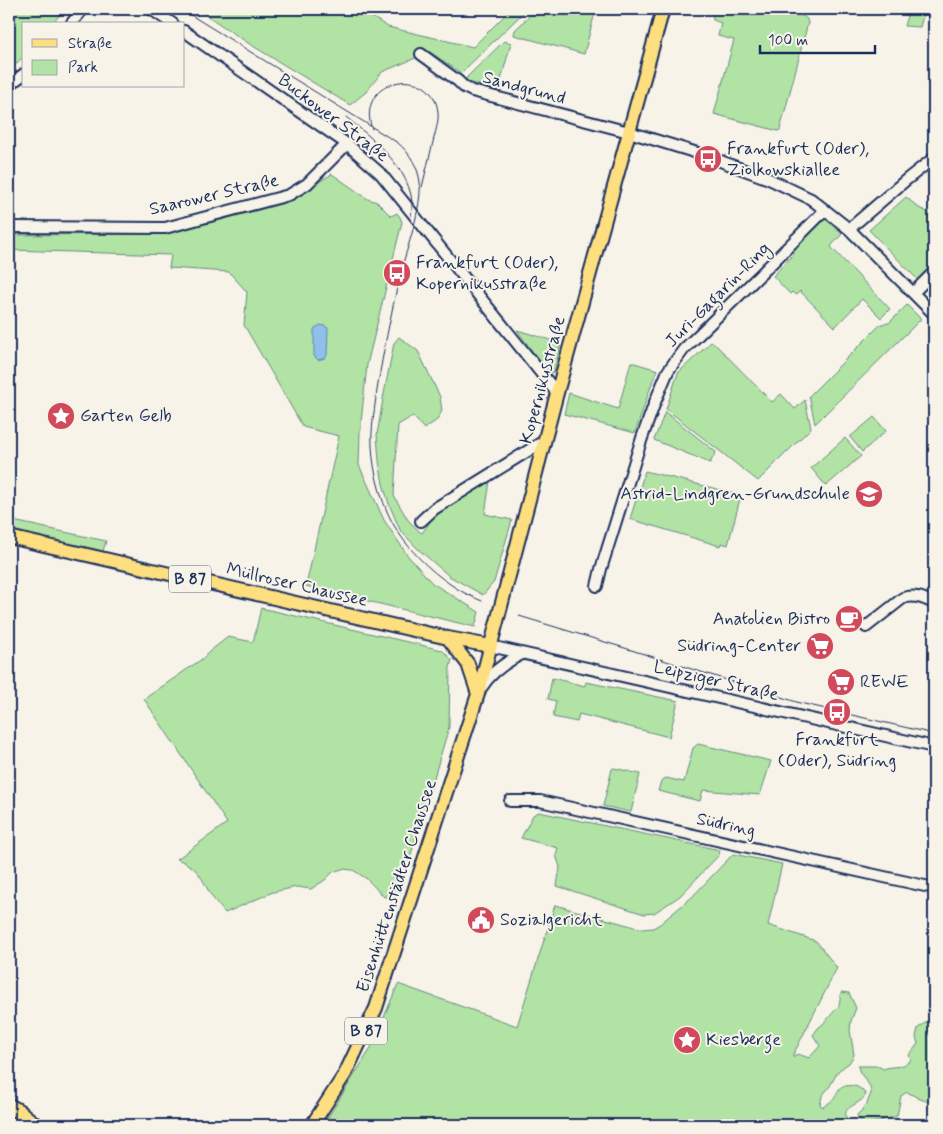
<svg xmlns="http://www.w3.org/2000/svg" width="943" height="1134" viewBox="0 0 943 1134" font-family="Mynerve,sans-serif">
	<rect width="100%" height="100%" fill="#f7f3e8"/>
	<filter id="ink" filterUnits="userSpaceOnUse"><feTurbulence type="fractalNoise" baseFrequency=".02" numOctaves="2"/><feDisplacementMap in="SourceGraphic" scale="10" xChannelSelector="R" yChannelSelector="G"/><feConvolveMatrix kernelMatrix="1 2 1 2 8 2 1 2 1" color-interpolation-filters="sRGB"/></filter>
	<g filter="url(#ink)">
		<path fill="#b1e3a4" stroke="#668981" d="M9,9h56l-13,15h-28v32l-15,15z
			M197,9h162l29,18 85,20 38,-38h16l-66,64 -31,-21 -48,20 -16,20 -16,13 -102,-62z
			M537,9h59l-12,45 -70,-19 1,-5z
			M712,9c23,0 78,-5 95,10l1,4 -28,107 -2,1 -64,-17 20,-74 -16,-4 3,-13 -8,-3z
			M909,9h16l-5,18 -16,-1z
			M504,41l7,2 -13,48 -29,-9 -3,-3 2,-3z
			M332,174l36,25 9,3 14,14 6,-3 3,4 2,5 -35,143 -7,67 -1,33 25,55 24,36 24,27 47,29 -4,15 -169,-41 33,-150 -36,-9 -59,-102 3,-33 -18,-20 -60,-4 2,-13 -162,-5v-15l154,-1 130,-36z
			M906,197l13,11 15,7v51l-16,14 -49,-50z
			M824,218l18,16 -9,10 -2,3 59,62 -9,9 -19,-19 -27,28 -35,-36 -4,4 -4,-3 -2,2 -17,-18 22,-23 -5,-4z
			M907,305l14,14 -106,105 -6,-28 72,-72 8,-1z
			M517,330l44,13 -7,29 -4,1 -5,-4z
			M399,337l19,14 22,46 2,14 -5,9 -13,9 -11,-13 -15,9 -4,71 14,24 12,12 2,1 13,-18 55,-34 -5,33 27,6 -18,62 -11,13 -34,-19 -31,-27 -18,-19 -11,-26 -6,-20 -4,-23 -2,-26 6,-36 11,-56z
			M712,341l60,61 9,-8 14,15 10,-9 6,28 -53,53 -92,-72 12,-36z
			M631,362l27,8 -5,10 -18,53 -71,-19 5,-21 49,16z
			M665,412l51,40 -6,11 -56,-23z
			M874,417l12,14 -24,21 -12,-15z
			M845,438l16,18 -35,30 -15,-18z
			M645,471l96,24 -13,50 -7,-2 -1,3 -90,-27z
			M9,520l97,21 -3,10 -94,-20z
			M261,608l181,42 10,10 -2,7 -1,60 -50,168 -15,2 -17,-18 -14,-9 -11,-1 -9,3 -8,8 -14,9 -14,-2 -24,5 -48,21c-4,-5 -9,-11 -13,-16 -12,-20 -11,-28 -35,-38l50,-36 -83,-124 58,-40 8,-8 18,-14 25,5z
			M552,678l33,8 1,-4 92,19 -9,36 -90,-23 -2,8 -24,-5 3,-16 -8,-2z
			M698,744l73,17 -11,34 -57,-5 -3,11 -42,-10 3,-10 5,-3 18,4 9,-34z
			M614,768l26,6 -9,38 -28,-6 9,-37z
			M539,812l181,38 -1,5 -39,41 -26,17 -10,1 -87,-28 3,-19 -4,-12 2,-7 -37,-10 12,-23z
			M733,854l49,10 -14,61 48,16 21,27 -45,89 6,-3 11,4 11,-12 -7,-11 5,-7 5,-4 16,-18 2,-14 8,1 7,15 -5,13 -1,9 4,25 -5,8 -11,8 -8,15 -8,10 -2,9 3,2c4,-3 10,-6 12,-10 2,-4 3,-7 6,-10 10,-3 19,-2 25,8 -2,2 -4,5 -6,6 -8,6 -18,7 -13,19l3,2 1,3h-528l47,-75 28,-66 119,42 38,-121 87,24 11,-1 7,-4 32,-27z
			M934,1017v87l-14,-5 -13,-7 -6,4 -4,20 -31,9 -7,-5 -2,-5 10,-10c0,-4 3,-8 4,-12 0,-12 -12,-16 -13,-27h20l5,3c11,-4 19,0 28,-9l-2,-5 9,-11 -2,-7 2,-9z"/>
		<path fill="#91bfec" stroke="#6285b3" d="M320,325l5,1 3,2 -1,27 -2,3 -7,2 -4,-4v-27z"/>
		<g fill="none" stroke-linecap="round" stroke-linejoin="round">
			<defs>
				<path id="minor" d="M151,9l22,15
					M71,24l12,-15
					M184,31l163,113 34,30 176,219
					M421,54l37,27 6,6 8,4 157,41 75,23 65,24 42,20 38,30 85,85
					M9,85l15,-11
					M9,227l156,1 124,-33 18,-11 40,-40
					M849,229l57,-49 28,-22
					M913,293l21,-21
					M421,521l13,-12 110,-68
					M597,586l4,-17 41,-131 13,-36 13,-31 16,-22 78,-76 63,-63
					M866,627l37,-29c11,-4 20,0 31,5
					M490,646l444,101
					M482,687c9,-15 24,-25 40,-33
					M510,801h30l394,87"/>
				<path id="major" d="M9,537l439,101 42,8
					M448,638l20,26 10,30
					M312,1125l33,-51 31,-66 102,-314 79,-301 106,-384"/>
				<path id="highway" d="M9,1106l9,5 17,14"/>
			</defs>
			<use href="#minor" stroke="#1b2f5e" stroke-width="14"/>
			<use href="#major" stroke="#1b2f5e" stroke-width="16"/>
			<use href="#highway" stroke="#1b2f5e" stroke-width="18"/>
			<use href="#minor" stroke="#f7f3e8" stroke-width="10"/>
			<use href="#major" stroke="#fedf80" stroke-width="12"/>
			<use href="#highway" stroke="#fedf80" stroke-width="14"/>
			<path stroke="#1b2f5e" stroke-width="1" d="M181,9l217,134c12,10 20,24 22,39 2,26 -13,66 -20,92 -9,41 -18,82 -24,123 -2,16 -5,33 -4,49 1,27 11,64 26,86 16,24 39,45 63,59 7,4 14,7 21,10
				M346,117c28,23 74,58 65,99
				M372,129c-18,-51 61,-67 66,-17 1,10 -3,21 -5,30 -4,15 -7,30 -11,45
				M519,616l109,33 172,54 134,31"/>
		</g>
	</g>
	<defs>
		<symbol id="bus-disc" viewBox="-11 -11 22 22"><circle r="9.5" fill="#d1495b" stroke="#f7f3e8"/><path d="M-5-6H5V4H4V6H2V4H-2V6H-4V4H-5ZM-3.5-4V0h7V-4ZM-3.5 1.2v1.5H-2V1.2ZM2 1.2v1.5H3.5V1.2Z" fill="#fff"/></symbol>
		<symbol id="sight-disc" viewBox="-11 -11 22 22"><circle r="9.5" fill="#d1495b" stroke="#f7f3e8"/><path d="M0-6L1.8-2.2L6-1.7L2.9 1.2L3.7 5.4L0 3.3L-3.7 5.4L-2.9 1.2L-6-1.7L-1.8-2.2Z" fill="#fff"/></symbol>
		<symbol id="school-disc" viewBox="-11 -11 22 22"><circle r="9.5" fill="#d1495b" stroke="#f7f3e8"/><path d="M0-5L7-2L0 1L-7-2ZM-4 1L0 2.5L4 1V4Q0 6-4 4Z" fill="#fff"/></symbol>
		<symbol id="cafe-disc" viewBox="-11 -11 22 22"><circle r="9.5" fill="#d1495b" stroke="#f7f3e8"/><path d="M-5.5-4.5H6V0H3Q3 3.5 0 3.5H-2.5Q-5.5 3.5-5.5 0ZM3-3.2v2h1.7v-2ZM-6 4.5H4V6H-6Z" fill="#fff"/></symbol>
		<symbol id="supermarket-disc" viewBox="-11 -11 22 22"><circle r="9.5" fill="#d1495b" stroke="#f7f3e8"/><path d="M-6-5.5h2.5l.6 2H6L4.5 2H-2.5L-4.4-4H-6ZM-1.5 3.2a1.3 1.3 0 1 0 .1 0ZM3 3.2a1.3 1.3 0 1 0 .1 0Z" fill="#fff"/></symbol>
		<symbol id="civic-disc" viewBox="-11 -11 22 22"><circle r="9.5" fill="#d1495b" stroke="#f7f3e8"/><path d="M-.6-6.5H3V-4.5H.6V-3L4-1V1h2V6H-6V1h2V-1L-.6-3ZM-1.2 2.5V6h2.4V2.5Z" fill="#fff"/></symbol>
	</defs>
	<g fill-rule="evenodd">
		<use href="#bus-disc" x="692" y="143" width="32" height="32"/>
		<use href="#bus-disc" x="381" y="257" width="32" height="32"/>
		<use href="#sight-disc" x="45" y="400" width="32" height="32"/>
		<use href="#school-disc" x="853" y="478" width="32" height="32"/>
		<use href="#cafe-disc" x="833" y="603" width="32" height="32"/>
		<use href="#supermarket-disc" x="804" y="630" width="32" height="32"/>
		<use href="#supermarket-disc" x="825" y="666" width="32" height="32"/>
		<use href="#bus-disc" x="821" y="696" width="32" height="32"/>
		<use href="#civic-disc" x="465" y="904" width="32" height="32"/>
		<use href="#sight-disc" x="671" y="1024" width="32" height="32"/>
	</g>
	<g text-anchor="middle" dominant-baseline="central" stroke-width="4" stroke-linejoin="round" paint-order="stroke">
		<g fill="#f7f3e8" stroke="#5d6a87" stroke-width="1">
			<rect x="169" y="565.5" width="42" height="27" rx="4"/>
			<rect x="345" y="1017.5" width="42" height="27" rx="4"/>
		</g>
		<g font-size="16" font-weight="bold" fill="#1b2f5e">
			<text x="190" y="579">B 87</text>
			<text x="366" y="1031">B 87</text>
		</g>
		<g font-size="18" fill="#1b2f5e" stroke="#f7f3e8">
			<text transform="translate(524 88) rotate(15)">Sandgrund</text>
			<text transform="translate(333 118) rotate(37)">Buckower Straße</text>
			<text transform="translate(214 195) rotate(-13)">Saarower Straße</text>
			<text transform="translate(718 295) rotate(-45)">Juri-Gagarin-Ring</text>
			<text transform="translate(543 380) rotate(-75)">Kopernikusstraße</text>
			<text transform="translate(297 585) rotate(13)">Müllroser Chaussee</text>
			<text transform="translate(716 681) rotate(13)">Leipziger Straße</text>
			<text transform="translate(726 825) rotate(12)">Südring</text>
			<text transform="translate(397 886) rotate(-72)">Eisenhüttenstädter Chaussee</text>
		</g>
		<g font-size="18" fill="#1b2f5e" stroke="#f7f3e8" text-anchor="start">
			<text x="727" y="149">Frankfurt (Oder),<tspan x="727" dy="21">Ziolkowskiallee</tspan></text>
			<text x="416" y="263">Frankfurt (Oder),<tspan x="416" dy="21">Kopernikusstraße</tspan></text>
			<text x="80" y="416">Garten Gelb</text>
			<text x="850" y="494" text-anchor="end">Astrid-Lindgren-Grundschule</text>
			<text x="830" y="619" text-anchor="end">Anatolien Bistro</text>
			<text x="801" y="646" text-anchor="end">Südring-Center</text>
			<text x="860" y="682">REWE</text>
			<text x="837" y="740" text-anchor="middle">Frankfurt<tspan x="837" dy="21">(Oder), Südring</tspan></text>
			<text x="500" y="920">Sozialgericht</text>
			<text x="706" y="1040">Kiesberge</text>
		</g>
	</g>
	<rect width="943" height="1134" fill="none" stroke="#f7f3e8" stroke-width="30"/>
	<rect x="15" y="15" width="913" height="1104" fill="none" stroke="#1b2f5e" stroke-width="2" filter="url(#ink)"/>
	<rect x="22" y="22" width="162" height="65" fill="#f7f3e8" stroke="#9fa5b1"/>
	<rect x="32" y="39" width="25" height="8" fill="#fedf80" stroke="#9fa5b1"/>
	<text x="68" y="48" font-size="15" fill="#1b2f5e">Straße</text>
	<rect x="32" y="60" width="25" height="15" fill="#b1e3a4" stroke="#9fa5b1"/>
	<text x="68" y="72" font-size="15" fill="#1b2f5e">Park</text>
	<path d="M760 45v8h115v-8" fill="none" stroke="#1b2f5e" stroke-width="2.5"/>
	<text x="768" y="45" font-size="15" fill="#1b2f5e" stroke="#f7f3e8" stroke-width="4" paint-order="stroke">100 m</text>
</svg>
